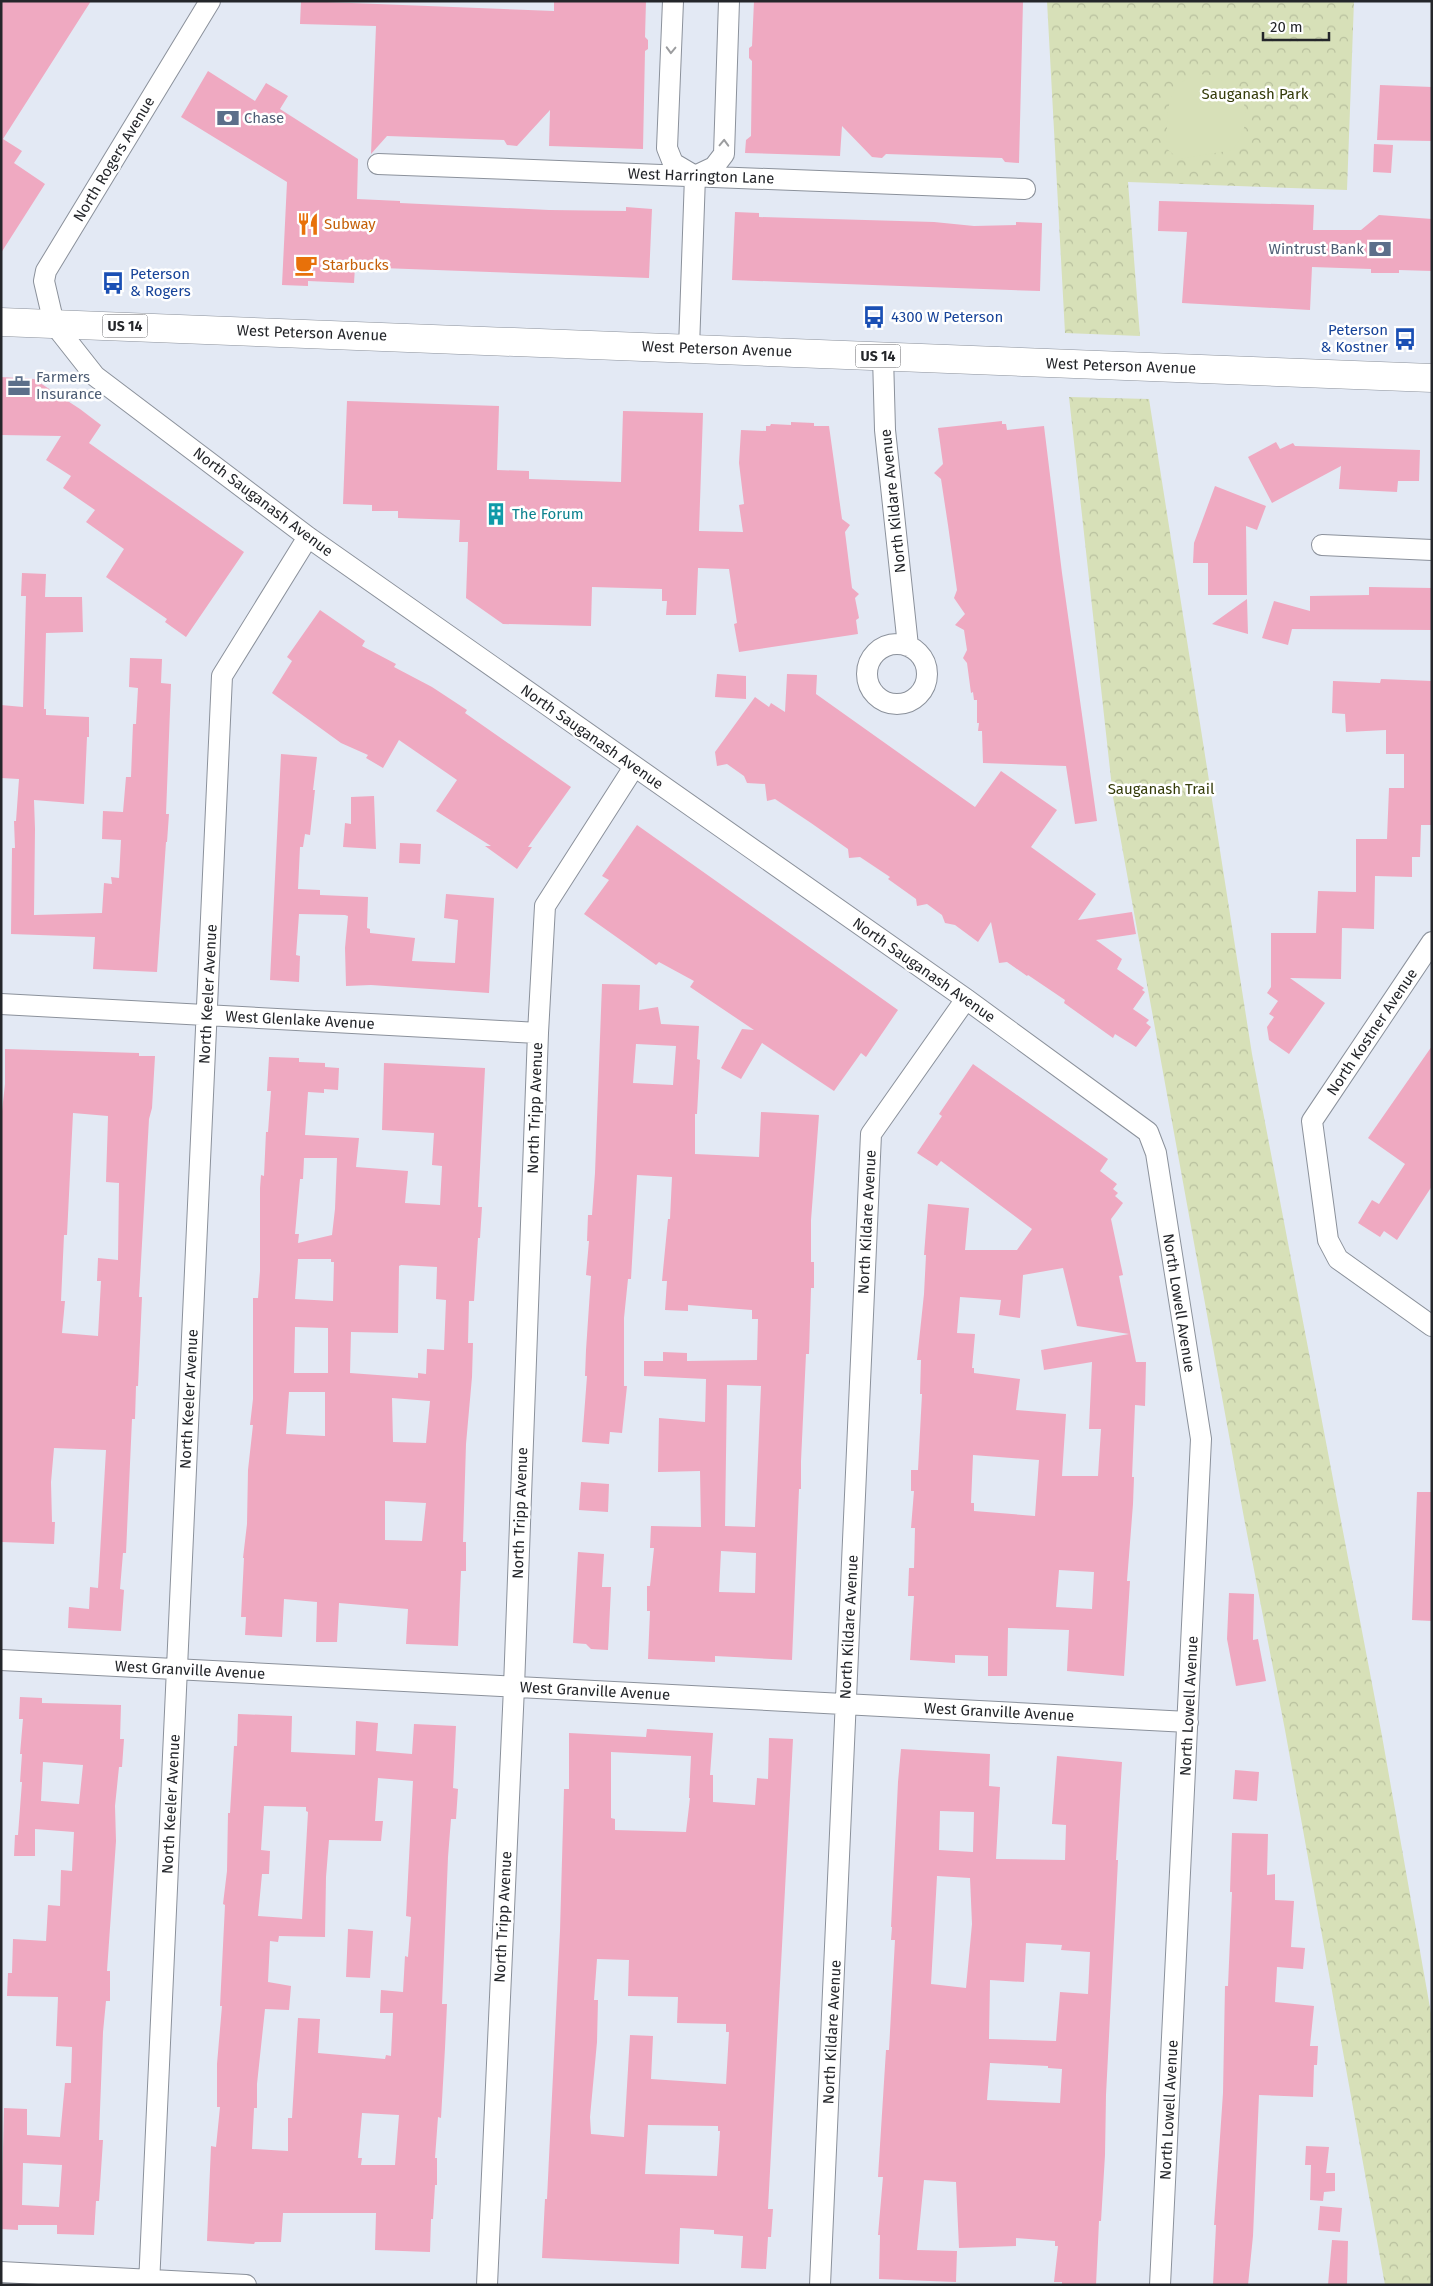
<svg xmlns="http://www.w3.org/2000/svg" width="1433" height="2286" viewBox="0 0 1433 2286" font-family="'Fira Sans',sans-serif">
	<defs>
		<pattern id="forest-crowns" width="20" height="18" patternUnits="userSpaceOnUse" patternTransform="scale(1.25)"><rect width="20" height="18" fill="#d7e0b8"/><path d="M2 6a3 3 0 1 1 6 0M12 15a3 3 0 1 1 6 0" fill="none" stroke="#b8c09e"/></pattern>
	</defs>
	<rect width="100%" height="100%" fill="#e3e9f4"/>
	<path fill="url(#forest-crowns)" d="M1047,1h307l-7,189 -219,-8 12,154 -75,-3z
		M1069,397l80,2 103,655 130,682 50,283v266h-47l-100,-555 -41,-212 -131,-721z"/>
	<path fill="#d7e0b8" d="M1206,74c18,4 38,19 40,39 1,13 -6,26 -13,37l-54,9 -12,-10c1,-33 -5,-72 39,-75z"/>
	<path fill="#efa9c1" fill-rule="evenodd" d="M1,1h90l-88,138 19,12 -8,12 31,21 -44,69z
		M301,1l253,10v-10h92l-1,36 3,3v9l-3,2 -2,98 -94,-3 1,-36 -33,36 -10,-1 -3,-5 -117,-4 -16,18 5,-128 -76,-2z
		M754,1h269l-4,162 -14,-1 -3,-4 -116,-4 -4,4 -10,-1 -30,-31 -2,30 -95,-3 1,-13 5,-4 1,-75 -3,-3v-10l3,-2z
		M208,71l47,30 11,-18 22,13 -8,13 78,50 -1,40 43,2v2l149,7 77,1v-4l26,2 -3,69 -294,-11 -1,16 -46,-2v5l-26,-1 5,-103 -106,-65z
		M1380,85l52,2v54l-55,-1z
		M1374,144l19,1 -2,28 -18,-1z
		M1159,201l155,4 -1,25h48l18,-15 53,4v52l-33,-1v3h-28v-4l-59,-2 -2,43 -128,-7 5,-71 -29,-1z
		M735,212l24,1v4l175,5 40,4 42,-1v-3l26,1 -2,68 -308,-11z
		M1,377l33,2 46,30 21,16 -12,18 155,109 -58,85 -21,-15 2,-3 -61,-42 18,-28 -38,-27 9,-12 -32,-22 8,-12 -25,-16 15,-24 -60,-1z
		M347,401l152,5 -2,64 32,1v8l92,3 2,-71 80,2 -4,118 44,1 -4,-27 5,-1 -5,-41 2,-33 25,1v-5h4l1,-2 20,1v-3l23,1v3h15l13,93 8,6 -5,7 7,56 7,6 -4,4 4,20 -3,2 2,14 -119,18 -5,-28 3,-1 -8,-54 -31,-1 -2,47h-30l1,-14h-5v-12l-70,-2 -1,39 -88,-2 -37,-26 2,-56h-9l1,-22 -62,-2v-7h-26v-6l-29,-1z
		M1002,421v3h4l1,6 37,-4 18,147 35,248 -22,3 -9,-58 -83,-3 -1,-32h-4l1,-8h-2v-23h-3l-1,-8 -2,1 -4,-30 -4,-5 4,-8 -3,-20 -9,-5 10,-11 -11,-16 3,-8 -9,-65 -7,-46 -7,-6 9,-9 -5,-36z
		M1276,442l4,7 13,-6 2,3 125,4 -1,31h-21l-1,11 -58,-3 2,-23 -69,37 -24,-46z
		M1215,486l51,20 -9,24 -11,-4 1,69h-39v-32h-15l1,-20z
		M22,573l24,1 -1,23h37l1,35 -37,1 -2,76h2v6l43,2v20h-2l-3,67 -50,-4 1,29 -1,86 68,-2 2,-30 8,1 -1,-7 8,1 2,-38 -19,-1 1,-28 20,1 3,-35h5l2,-53h3l2,-36 -9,-1 1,-29 32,1 -1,24 10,1 -5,130h3l-2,28h-1l-9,130 -64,-3 2,-32 -84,-3 1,-86h3l-1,-27h2l3,-42 -18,-1v-73l22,2 3,-111h-5z
		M1369,587l63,1v42l-140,-1 -4,16 -26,-7 12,-37 36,10v-15l59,-1z
		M1247,599l1,35 -36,-10z
		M320,610l45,31 -3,5 34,18 -2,3 38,20 35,23 -2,3 106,74 -43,60h4l-15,22 -32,-23h6l-55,-35 21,-31 -58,-40 -16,28 -17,-10 2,-3 -27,-12 -69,-50 20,-32 -5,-4z
		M717,674l29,2v23l-31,-2z
		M787,674l30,1 -1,19 159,113 26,-36 56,39 -26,37 65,47 -18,26 54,-8 4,22 -40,6 26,19 -5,10 27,19 -2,2 3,2 -12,17 16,11 -3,3 5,4 -15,20 -21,-13 -2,4 -49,-35 1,-3 -37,-25 -1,1 -20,-14 -8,1 -8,-41 -13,20 -23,-17 -10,-2 -3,-8 -15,-11 -10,2 -1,-7 -28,-20 2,-2 -30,-20 -11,1 -1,-9 -37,-26 -36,-24 -8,2 -2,-17 -18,-1 -3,-7 -17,-12 -10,2 -2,-14 40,-55 14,10 2,-4 14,9z
		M1381,679l51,2v144h-11l-1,32h-8v20l-37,-1 -1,53 -32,-1 -1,51 -51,-1 35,25 -36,51 -20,-14 -2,-13 7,-10 -5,-3 9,-13 -11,-8 4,-6v-54h45l2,-42 38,1v-53h31l2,-51h15v-34h-18v-24l-40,2 -1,-18 -13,-1 1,-32 47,2z
		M281,754l36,3 -4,33h2l-5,45 -5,-1 -2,13h-3l-2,42 22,1v5l48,2 -1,31 3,1v4l45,5 -3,23 43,2 3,-43 -14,-2 2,-24 48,4 -5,95 -118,-8 -25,1 -1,-38 3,-32 -3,-1 -46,-1 -3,41 4,1 -1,26 -29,-2z
		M374,796l2,53 -33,-2 2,-24 6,1v-27z
		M637,825l261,185 -32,47 -5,-4 -27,38 -72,-48 -21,36 -20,-11 21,-39 12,1 -64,-43 4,-6 -35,-19 -3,3 -72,-51 25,-34 -7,-4z
		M400,843l21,1 -1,20 -21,-1z
		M602,984l38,1 -1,25 19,-3 3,17 38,2 -2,33 3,1 -3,54h-2v40l64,3 2,-45 58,3 -8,105v42h3v26h-3l-2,66h-3l-5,107v28h-2l-7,171 -77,-4v6l-67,-3 2,-48h-3v-25h3l4,-38h-4l1,-22 50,1 -1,-56 -42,1 1,-54 46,4 1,-43 -62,-3v-15h19v-9l24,1v8l70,-1 1,-41h-6v-9l-64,-5v6l-23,-1 2,-29h-5l6,-62h2l2,-42 -35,-2 -6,104h-3l-4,39v68h3l-5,47 -12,-1 -1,12 -27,-2 5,-66h-2l1,-26 5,-74 -5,-1 3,-34h-2l1,-26h4l3,-42zM636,1044l40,2 -3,39 -40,-2zM727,1385l34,1 -6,141 -30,-1zM721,1551l35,2 -1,40 -36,-1z
		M1432,1046v140l-35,54 -13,-9 -4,6 -22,-14 14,-23 7,4 26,-40 -37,-26z
		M5,1049l134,4v3h16l-3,52 -3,11 -10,178h3l-4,89h-2l-1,33h-3l-6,134h-3l-3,36 4,1 -3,41 -53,-3 1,-21 20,2 1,-22 8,1 8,-138 -52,-2 -3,34 1,40h3l-1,22 -53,-2v-422l4,-36zM73,1113l35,3 -2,66 13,1 -1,77 -20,-2 -1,23h4l-3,55 -36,-3 3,-32h-4l3,-66h3z
		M269,1057l30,1v4l26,1v4l14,1 -1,22 -14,-1v4l-16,-1 -3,43 54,3 -3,29 52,4 -3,32 35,2 2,-39 -10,-1 2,-32 -52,-3 2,-67 101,5 -7,139h4l-2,31h-2l-4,63h-5l-1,42h5l-1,34 -6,67 -3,98h3v29h-5l-3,75 -52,-2 2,-35 -69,-6 -2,39h-21l1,-40 -33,-3 -2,38 -37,-2 1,-18h-5l3,-59h-1l4,-34 1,-54 5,-45h-3l3,-26v-101h5l2,-27v-83l1,-13 3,1 2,-44h2l3,-41h-4zM304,1158h33l-2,51 -3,26 -34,8 1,-9h-4l5,-55h3zM298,1259h33v3h3l-1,39 -38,-2zM401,1265l36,2 -1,32 10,1 -2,50 -17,-1 -1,25 -8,-1v5l-68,-5 1,-41 47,1 1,-67zM295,1327l33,1v45h-34zM289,1392h36v44l-39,-2zM392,1398l38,3 -4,42 -33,-1zM385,1501l41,2 -4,38 -37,-1z
		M973,1064l135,95 -8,12 17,13 -4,5 5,4 -3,3 8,7 -12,16 12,56 -4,1 17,86h10l-1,44 -10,-1 -3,72h2l-1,27 -6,77h3l-6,95 -57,-5 2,-41 -61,-2 -1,48h-19v-20l-33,-1v8l-45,-3 4,-64h-6l1,-28h5l1,-40h-4l3,-37h-3v-21h7l4,-76h-2l1,-34h-4l7,-66 2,-39h-2l4,-51 41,4 -4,42h52l15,-21 -91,-68 -4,5 -20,-13 25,-37 -3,-2zM1063,1268l14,58 52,8 -88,16 3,20 48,-8 -3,67h12l-3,47h-36l4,-62 -50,-4 4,-31 -46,-6v-5h-2l3,-34 -18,-1 3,-36 41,3 -2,15 21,3 3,-43zM973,1455l66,5 -4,56 -61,-5v-8h-3zM1059,1570l35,2 -2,37 -36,-2z
		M581,1482l28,2 -1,28 -29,-2z
		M1417,1492h15v129l-20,-1z
		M578,1552l26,2 -2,33h9l-3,63 -17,-1 -5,-5 -13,-1z
		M1229,1593l25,1 -1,46 5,-1 8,42 -30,5 -9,-47z
		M20,1697l22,1v5l79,2 -1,34h4l-2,28h-3l-4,39 1,35 -9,130h3v30h-4l-3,31 -3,78 -1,30h4l-4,61h-3l-2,34 -37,-1v-9h-39v5l-17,-1 3,-121 23,1v26l33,2 5,-54h6l1,-36 -16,-1 2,-49 -51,-1 1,-23h4l1,-34 33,2 2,-36 12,1 1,-36 11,1 2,-39 -39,-3v27h-21l1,-21h3l4,-53h-2l2,-28h-2l3,-35h-4zM43,1762l40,3 -4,39 -38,-3zM23,2163l39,2 -3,42 -37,-2z
		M238,1714l54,2 -1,36 64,3 1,-34 22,2 -2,28 36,3 2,-30 42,2 -3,62 5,1 -2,30h-5l-3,38 -6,147h5l-2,44 -4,70 -3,-1 -3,41h2v27h-2l-2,34h-2l-1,33 -55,-2 1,-37h-93l-2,29h-26l-1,2 -47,-3 4,-95 5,1 4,-40h-3v-43l5,-58h-2l5,-101 -2,-1 4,-33 1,-58h2l4,-67h3zM378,1778l35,3 -7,135 5,1 -3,40 -3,-1 -2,36 -22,-2 -1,23h13l-2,43 -5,-1 -1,4 -67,-6 2,-34 -22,-1 -6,100h-4v33l-36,-2 2,-41h3v-24l8,-75 24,1 2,-24 -23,-4 2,-41 8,1 1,-6 46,1 1,-60 3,-37 52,1 2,-20h-8zM264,1806l42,1v4l2,1 -6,107 -44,-3 4,-42h7l1,-23 -9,-1zM362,2113l37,2 -4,50h-34l1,-7h-4z
		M647,1729l66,4 -3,42h3v27l42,3 2,-27 11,1 1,-41 24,1 -25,470h5l-2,28h-3l-2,32 -25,-1 2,-32 -29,-2v-4l-34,-2 -1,36 -137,-6 3,-59h2l13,-268 4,-142h5v-56l77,4zM611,1752l80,4 -2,42h1l-4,34 -71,-2v-11l-4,-1zM597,1959l32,1 -1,36 50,1 -1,26 49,1v8h3l-3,52 -75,-5 2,-43 -23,-1 -6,102 -33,-3 -1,-17 7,-75 1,-42h-4zM648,2125l70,1v5h2l-3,45 -72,-2z
		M901,1749l89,5 -1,32 11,1 -4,72 69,1 1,-35 -14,-1 5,-68 65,6 -6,98h2l-12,235 -1,60 -4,66h-2l-3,64h-34v-3h-8l4,-36h-3v-5l-39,-3v8l-57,2 -3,-66 -32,-2 -7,70 40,1 -1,31 -77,-3 1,-44h-2l5,-58h-5l8,-127h3l6,-110h-4l1,-13h-1l7,-145zM940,1811l34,1 -1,40 -34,-2zM937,1876l33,2 2,46 -6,64 -35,-4zM1026,1943l36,2 -1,5 29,2 -2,42 -28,-2 -4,49 -67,-2 1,-59 34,2zM990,2063l58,3v2l14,1 -2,34 -73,-3z
		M1235,1770l24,2 -2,29 -24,-2z
		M1232,1833l36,1 -1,41 8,-1v26l19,1 -3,46 14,1 -2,21 -26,-2 -2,35 39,4 -4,40h8l-1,19h-3l-1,32 -54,-2 -6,141 -5,49h-35l3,-60h-2l9,-132 2,-107h3l4,-94h-2z
		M348,1929l25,2 -3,47 -24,-1z
		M1306,2146l23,1 -3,26h9v18l-11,1 -1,9 -13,-1 1,-35h-6z
		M1320,2206l22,2 -2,24 -22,-2z
		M1332,2240l16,1 -1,44h-19z"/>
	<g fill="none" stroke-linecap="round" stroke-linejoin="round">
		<defs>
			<path id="minor" d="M210,1l-164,270 -2,10 10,43 41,52 213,161 658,462 182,133 8,21 45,286 -41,846
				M673,1l-6,147 6,15 22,13
				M378,164l647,25
				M695,176l19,-9 10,-13 5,-153
				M689,348l6,-172
				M883,356l2,74 23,216
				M1322,545l110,5
				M867 674a30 30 0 1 1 60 0a30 30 0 1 1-60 0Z
				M1432,942l-120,179 16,119 10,19 94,67
				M1,1004l537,29
				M1,1660l1187,62
				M1,2272l245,13
				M149,2285l73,-1609 86,-139
				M487,2285l27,-598 24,-654 7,-127 89,-139
				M820,2285l51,-1151 95,-135"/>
			<path id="primary" d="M1,322l1431,56"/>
		</defs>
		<use href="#minor" stroke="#8b919b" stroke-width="22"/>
		<use href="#primary" stroke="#8b919b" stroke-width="29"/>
		<use href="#minor" stroke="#fff" stroke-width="20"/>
		<use href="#primary" stroke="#fff" stroke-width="28"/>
	</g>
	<defs><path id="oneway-chevron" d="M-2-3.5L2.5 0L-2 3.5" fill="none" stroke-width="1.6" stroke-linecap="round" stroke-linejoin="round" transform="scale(1.25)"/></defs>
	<g stroke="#9c9d9f">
		<use href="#oneway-chevron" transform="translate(671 50) rotate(92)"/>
		<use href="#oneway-chevron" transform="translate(724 143) rotate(-88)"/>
	</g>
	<defs>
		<symbol id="bank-bare" viewBox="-9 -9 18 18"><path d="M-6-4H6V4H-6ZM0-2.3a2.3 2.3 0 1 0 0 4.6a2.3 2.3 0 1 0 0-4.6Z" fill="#5c6f8a" stroke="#fff" stroke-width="2.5" paint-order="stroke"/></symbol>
		<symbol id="restaurant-bare" viewBox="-9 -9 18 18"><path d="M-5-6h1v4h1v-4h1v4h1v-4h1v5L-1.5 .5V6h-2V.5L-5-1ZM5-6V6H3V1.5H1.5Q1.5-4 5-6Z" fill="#e8710a" stroke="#fff" stroke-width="2.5" paint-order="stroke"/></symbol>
		<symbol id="cafe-bare" viewBox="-9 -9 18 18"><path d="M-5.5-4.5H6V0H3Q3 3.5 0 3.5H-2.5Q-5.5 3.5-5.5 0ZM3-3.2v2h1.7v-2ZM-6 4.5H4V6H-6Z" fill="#e8710a" stroke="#fff" stroke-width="2.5" paint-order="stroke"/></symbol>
		<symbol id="bus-bare" viewBox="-9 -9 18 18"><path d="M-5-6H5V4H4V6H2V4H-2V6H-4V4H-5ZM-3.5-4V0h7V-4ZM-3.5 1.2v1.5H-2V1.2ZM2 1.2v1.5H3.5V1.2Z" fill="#1a4fb4" stroke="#fff" stroke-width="2.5" paint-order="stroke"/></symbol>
		<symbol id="office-bare" viewBox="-9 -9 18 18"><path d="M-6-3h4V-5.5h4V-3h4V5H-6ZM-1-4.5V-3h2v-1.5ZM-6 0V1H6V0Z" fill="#5c6f8a" stroke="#fff" stroke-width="2.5" paint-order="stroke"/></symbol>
		<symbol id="building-bare" viewBox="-9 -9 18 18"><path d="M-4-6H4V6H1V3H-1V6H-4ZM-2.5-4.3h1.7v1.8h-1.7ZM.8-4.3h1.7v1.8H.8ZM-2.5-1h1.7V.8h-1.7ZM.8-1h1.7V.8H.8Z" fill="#0f9aa8" stroke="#fff" stroke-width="2.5" paint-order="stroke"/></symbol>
	</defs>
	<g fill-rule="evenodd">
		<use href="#bank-bare" x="212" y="102" width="32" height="32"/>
		<use href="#restaurant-bare" x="292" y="208" width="32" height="32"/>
		<use href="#bank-bare" x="1364" y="233" width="32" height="32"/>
		<use href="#cafe-bare" x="290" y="249" width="32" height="32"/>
		<use href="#bus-bare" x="97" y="267" width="32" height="32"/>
		<use href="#bus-bare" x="858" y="301" width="32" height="32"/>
		<use href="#bus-bare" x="1389" y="323" width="32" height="32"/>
		<use href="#office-bare" x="3" y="370" width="32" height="32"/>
		<use href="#building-bare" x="480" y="498" width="32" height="32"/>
	</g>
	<g text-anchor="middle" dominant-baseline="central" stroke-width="5" stroke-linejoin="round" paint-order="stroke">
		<g fill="#fff" stroke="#66676a" stroke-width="1">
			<rect x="102.5" y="314.5" width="45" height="23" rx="4"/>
			<rect x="855.5" y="344.5" width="45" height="23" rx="4"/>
		</g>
		<g font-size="14" font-weight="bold" fill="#24262a">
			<text x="125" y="326">US 14</text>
			<text x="878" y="356">US 14</text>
		</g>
		<g font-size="15" fill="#353c0a" stroke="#fff">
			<text x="1255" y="94">Sauganash Park</text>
			<text x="1161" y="789">Sauganash Trail</text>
		</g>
		<g font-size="15" fill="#4e5e75" stroke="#fff" text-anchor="start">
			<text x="244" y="118">Chase</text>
			<text x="1364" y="249" text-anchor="end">Wintrust Bank</text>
			<text x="36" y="377">Farmers<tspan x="36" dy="17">Insurance</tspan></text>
		</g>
		<g font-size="15" fill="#24262a" stroke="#fff">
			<text transform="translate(114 159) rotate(-59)">North Rogers Avenue</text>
			<text transform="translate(701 176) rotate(2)">West Harrington Lane</text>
			<text transform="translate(312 333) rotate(2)">West Peterson Avenue</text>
			<text transform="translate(717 349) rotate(2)">West Peterson Avenue</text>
			<text transform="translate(1121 366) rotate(2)">West Peterson Avenue</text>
			<text transform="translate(893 501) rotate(-96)">North Kildare Avenue</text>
			<text transform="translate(263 502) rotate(37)">North Sauganash Avenue</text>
			<text transform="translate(592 737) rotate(35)">North Sauganash Avenue</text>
			<text transform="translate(924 970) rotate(35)">North Sauganash Avenue</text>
			<text transform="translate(208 994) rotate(-87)">North Keeler Avenue</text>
			<text transform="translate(300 1020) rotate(3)">West Glenlake Avenue</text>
			<text transform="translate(1372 1032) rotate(-56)">North Kostner Avenue</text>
			<text transform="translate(535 1108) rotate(-88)">North Tripp Avenue</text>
			<text transform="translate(867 1222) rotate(-87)">North Kildare Avenue</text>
			<text transform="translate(1179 1303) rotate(81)">North Lowell Avenue</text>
			<text transform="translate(189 1399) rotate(-87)">North Keeler Avenue</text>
			<text transform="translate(520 1513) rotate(-88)">North Tripp Avenue</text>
			<text transform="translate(849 1627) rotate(-87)">North Kildare Avenue</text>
			<text transform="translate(190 1670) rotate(3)">West Granville Avenue</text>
			<text transform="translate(595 1691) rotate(3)">West Granville Avenue</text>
			<text transform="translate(1189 1706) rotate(-87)">North Lowell Avenue</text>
			<text transform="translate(999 1712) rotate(3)">West Granville Avenue</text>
			<text transform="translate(171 1804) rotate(-87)">North Keeler Avenue</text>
			<text transform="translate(503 1917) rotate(-87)">North Tripp Avenue</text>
			<text transform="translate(832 2032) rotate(-87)">North Kildare Avenue</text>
			<text transform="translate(1169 2110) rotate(-87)">North Lowell Avenue</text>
		</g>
		<g font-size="15" fill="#c56008" stroke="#fff" text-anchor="start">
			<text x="324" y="224">Subway</text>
			<text x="322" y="265">Starbucks</text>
		</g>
		<g font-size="15" fill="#164399" stroke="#fff" text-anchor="start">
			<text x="130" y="274">Peterson<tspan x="130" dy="17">&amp; Rogers</tspan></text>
			<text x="891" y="317">4300 W Peterson</text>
			<text x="1388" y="330" text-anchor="end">Peterson<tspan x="1388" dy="17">&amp; Kostner</tspan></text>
		</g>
		<g font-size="15" fill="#0d838f" stroke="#fff" text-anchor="start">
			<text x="512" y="514">The Forum</text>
		</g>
	</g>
	<rect width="1433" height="2286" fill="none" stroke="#24262a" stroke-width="5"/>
	<path d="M1263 32v8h66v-8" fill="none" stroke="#24262a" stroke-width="2.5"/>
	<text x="1270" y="32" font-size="15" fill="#24262a" stroke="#ffffff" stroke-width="4" paint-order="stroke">20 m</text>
</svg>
